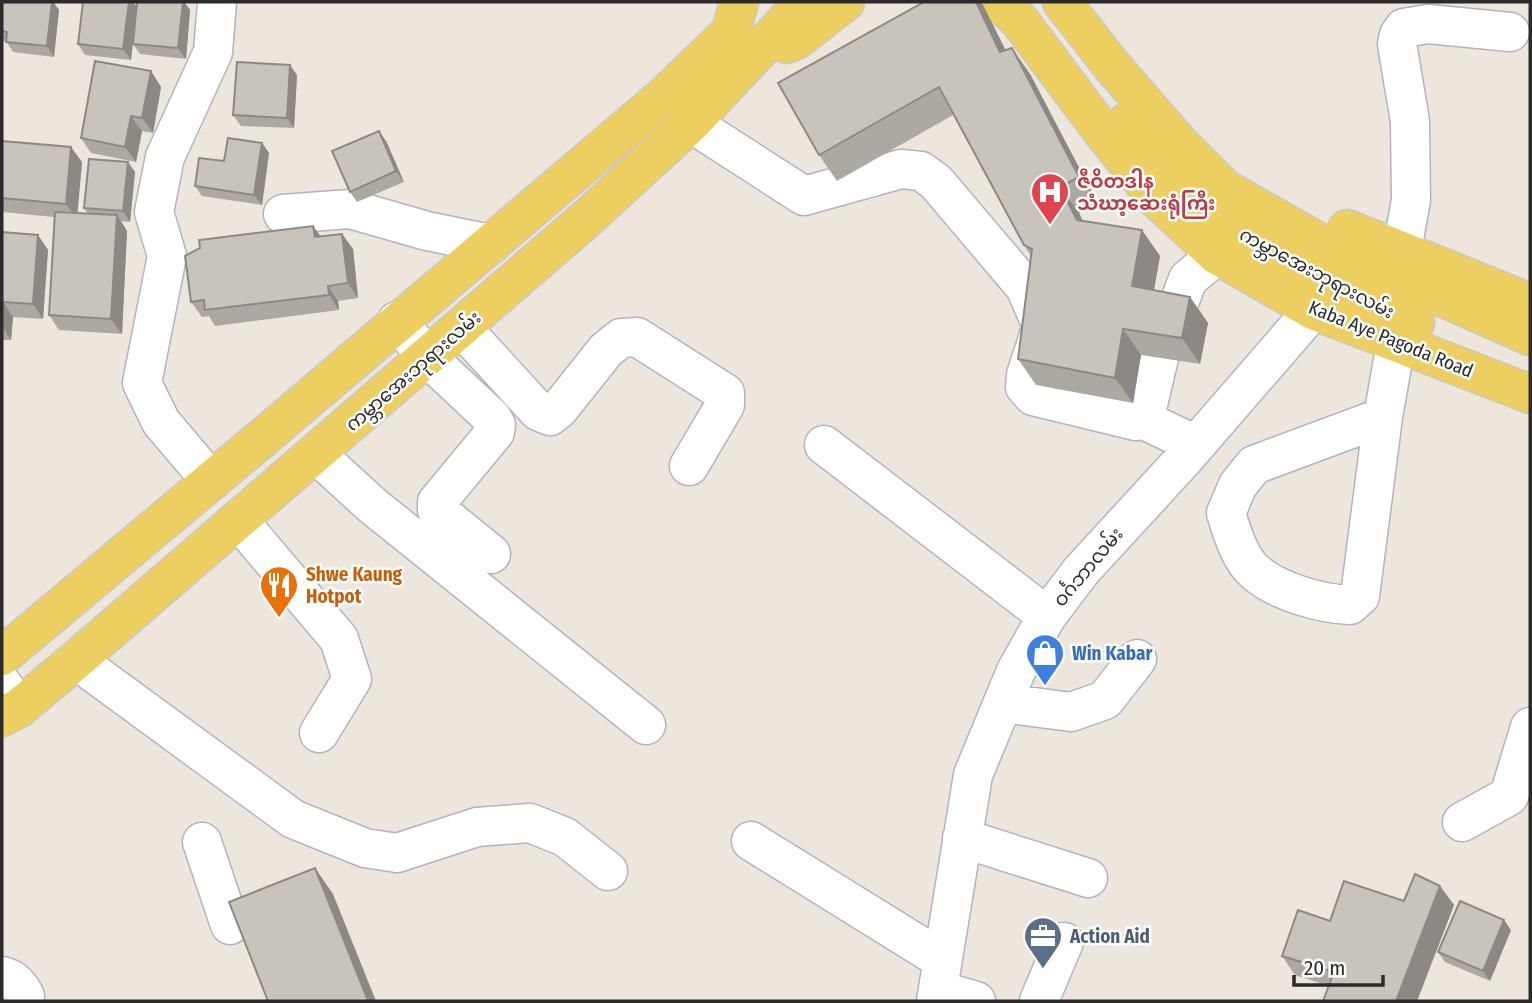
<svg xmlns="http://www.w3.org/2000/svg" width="1532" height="1003" viewBox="0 0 1532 1003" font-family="'Fira Sans Condensed','Noto Sans Myanmar',sans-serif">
	<rect width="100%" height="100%" fill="#ece6dd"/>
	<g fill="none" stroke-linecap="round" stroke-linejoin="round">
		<defs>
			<path id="minor" d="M691,123l113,73 97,-27 20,2 15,11 89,105 17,39 -16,49 -1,12 8,9 103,25 6,-2 54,26
				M283,214l67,-5 77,22 64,13
				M1402,250l9,-50 -1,-79 -13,-77 2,-9 5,-7 24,-4 82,8
				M1174,316l14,-37 29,-24
				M397,321l31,37 64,60 4,7 -1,7 -58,70v8l54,44
				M462,328l76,83 12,5 9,-7 47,-59 15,-12 16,-1 88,56v12l-36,61
				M1383,417l-129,48 -16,20 -12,28c5,17 14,46 28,58 21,20 67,33 96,34l10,-9 23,-179 13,-74
				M1142,419l4,-6 13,-55
				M824,445l223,171
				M316,454l57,52 273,219
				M211,481l-50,-59 -19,-39 25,-127 -13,-44 11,-55 48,-105 4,-50
				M239,521l100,118 13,40 -33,54
				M76,660l217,159 72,29 32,5 80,-26 53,-4 35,14 43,34
				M2,684l17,24
				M1003,703l68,9 34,-12 32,-41
				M1462,822l47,-26 21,-69
				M962,838l126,40
				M751,841l190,118
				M202,842l28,83
				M2,976c12,3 17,9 23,20
				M938,990l38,11
				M936,1001l37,-226 43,-104 31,-55 34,-45 102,-111 130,-150
				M1039,1001l25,-59"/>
			<path id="major" d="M999,2l20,18 83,111 57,70 58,54 96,55 217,84
				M1062,2l50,64 67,77 46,46 93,53 212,94
				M786,44l10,-4 49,-38
				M1126,123l54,58 53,48 84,49 98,45
				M1347,229l183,74
				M2,656l265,-222 395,-336 69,-66 8,-30
				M2,717l17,-9 57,-48 509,-440 106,-97 113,-121"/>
		</defs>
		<use href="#minor" stroke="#b1b4be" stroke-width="41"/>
		<use href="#major" stroke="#c8c8c8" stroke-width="41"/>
		<use href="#minor" stroke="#fff" stroke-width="38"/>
		<use href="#major" stroke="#edce61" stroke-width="38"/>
	</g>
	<path fill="#aca9a2" d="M2,2h51l6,8 -5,47 -41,-5 -7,-11h-4z
		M83,2h50l4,5v-5h47l6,8 -4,49 -46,-5 -7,-10 2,-18 -4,34 -46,-5 -7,-11z
		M983,5l22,45 25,24 67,128 -18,11 3,8 78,35 -6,34 36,7 18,26 -8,41 -59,-9 -8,48 -97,-18 -18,-26 13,-103 -7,-11 -71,-130 -116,66 -18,-26z
		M151,71l10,16 -8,46 -11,-2 -6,31 -45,-9 -10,-15z
		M297,75l-3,53 -53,-2 -8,-11z
		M2,141l80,21 -5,51 11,1 -4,-6 51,-36 -5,50 -9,-1 6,10 -5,103 -63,-4 -10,-15 5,-98 -52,-5z
		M386,141l18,41 -47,20 -7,-10z
		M262,143l7,10 -7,52 -60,-9 -7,-10 29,-25z
		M2,232l36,3 10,15 -5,69 -30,-2 -2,23h-9z
		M342,234l11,15 5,49 -20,3 1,9 -124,16 -6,-10 -7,1 -11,-15 129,-66z
		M1440,886l14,19 -37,96h-94l6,-15 -34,-11 -13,-19 48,-35 74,-20z
		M1511,930l-21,51 -45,-19 -7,-10z"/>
	<path fill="#8c8984" d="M52,2h1l6,8 -5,47 -7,-11z
		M129,2h4l4,5 -6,53 -8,-11z
		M183,2h1l6,8 -4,49 -8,-11z
		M976,2h4l3,3 36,72 -19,-25z
		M1012,48l18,26 67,128 -18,-25z
		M290,65l7,10 -3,53 -7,-10z
		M151,71l10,16 -8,46 -11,-15z
		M131,116l11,15 -6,31 -11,-15z
		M379,131l7,10 18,41 -8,-11z
		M262,143l7,10 -7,52 -8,-10z
		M71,147l11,15 -5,57 -11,-15z
		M128,162l7,10 -5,50 -7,-11z
		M1060,187l19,26 16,33 -18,-26z
		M117,215l10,16 -5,103 -11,-15z
		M313,226l11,15 -9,-4z
		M1142,230l18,26 -10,56 -18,-26z
		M342,234l11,15 5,49 -10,-15z
		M38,235l10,15 -5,69 -10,-15z
		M328,286l10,15 1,9 -10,-15z
		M1190,297l18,26 -8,41 -18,-26z
		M3,302l10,15 -2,23 -9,-14z
		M1123,329l18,26 -8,48 -18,-25z
		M315,868l18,26 43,107h-8z
		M1440,886l14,19 -37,96h-21z
		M1504,920l7,10 -21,51 -7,-10z"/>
	<path fill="#c8c4bc" stroke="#8c8984" stroke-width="2" d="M2,2h50l-5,44 -41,-4 1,-10 -5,-1z
		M83,2h46l-6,47 -45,-5z
		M137,2h46l-5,46 -45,-4z
		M924,2h52l24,50 12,-4 67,129 -19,10 17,33 65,10 -10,56 58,11 -8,41 -59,-9 -8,49 -97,-19 14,-110 -8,-4 -85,-158 -120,68 -41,-72z
		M95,61l56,10 -9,47 -11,-2 -6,31 -44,-9z
		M237,62l53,3 -3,53 -54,-3z
		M379,131l17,40 -46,21 -18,-41z
		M228,138l34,5 -8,52 -59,-9 4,-28 25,3z
		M2,141l69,6 -5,57 -64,-6z
		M89,159l39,3 -5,49 -39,-3z
		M55,212l62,3 -6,104 -62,-4z
		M313,226l2,11 27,-3 6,49 -20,3 1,9 -124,15 -1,-10 -13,2 -6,-46 15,-8 -1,-8z
		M2,232l36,3 -5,69 -30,-2 -1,12z
		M315,868l53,133h-100l-39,-99z
		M1415,874l25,12 -44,115h-73l11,-29 -52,-16 16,-46 32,11 14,-40 60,20z
		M1460,901l44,19 -21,51 -45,-19z"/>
	<defs>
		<symbol id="hospital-pin" viewBox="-11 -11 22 30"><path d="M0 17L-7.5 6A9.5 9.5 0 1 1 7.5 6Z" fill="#e0444e" stroke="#fff"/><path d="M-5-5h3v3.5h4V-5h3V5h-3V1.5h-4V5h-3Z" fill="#fff"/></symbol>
		<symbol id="restaurant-pin" viewBox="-11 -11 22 30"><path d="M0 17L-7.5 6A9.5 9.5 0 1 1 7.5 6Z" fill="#e8710a" stroke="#fff"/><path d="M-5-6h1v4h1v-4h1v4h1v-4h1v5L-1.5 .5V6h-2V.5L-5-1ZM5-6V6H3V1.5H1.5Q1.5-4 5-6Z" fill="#fff"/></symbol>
		<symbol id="shop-pin" viewBox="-11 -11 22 30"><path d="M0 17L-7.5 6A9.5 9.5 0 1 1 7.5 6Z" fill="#3f7fe0" stroke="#fff"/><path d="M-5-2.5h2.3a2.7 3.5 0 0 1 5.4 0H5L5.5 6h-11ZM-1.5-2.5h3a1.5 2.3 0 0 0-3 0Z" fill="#fff"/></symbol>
		<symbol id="office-pin" viewBox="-11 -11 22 30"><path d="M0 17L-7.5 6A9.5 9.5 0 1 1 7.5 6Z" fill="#5c6f8a" stroke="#fff"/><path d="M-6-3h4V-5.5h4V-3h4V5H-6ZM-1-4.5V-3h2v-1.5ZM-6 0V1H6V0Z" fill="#fff"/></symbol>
	</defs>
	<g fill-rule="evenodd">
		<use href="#hospital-pin" x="1028" y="170" width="44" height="60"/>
		<use href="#restaurant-pin" x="257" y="563" width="44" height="60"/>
		<use href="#shop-pin" x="1023" y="631" width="44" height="60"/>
		<use href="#office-pin" x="1021" y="914" width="44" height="60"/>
	</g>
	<g text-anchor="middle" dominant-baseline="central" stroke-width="5" stroke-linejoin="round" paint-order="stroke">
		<g font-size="19" font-weight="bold" fill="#be3a42" stroke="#fff" text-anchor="start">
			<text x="1077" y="181">ဇီဝိတဒါန<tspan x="1077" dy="22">သံဃာ့ဆေးရုံကြီး</tspan></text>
		</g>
		<g font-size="19" fill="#2b2b2b" stroke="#fff">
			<text transform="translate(1317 273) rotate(28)">ကမ္ဘာအေးဘုရားလမ်း</text>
			<text transform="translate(1391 339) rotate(22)">Kaba Aye Pagoda Road</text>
			<text transform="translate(413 371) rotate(-41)">ကမ္ဘာအေးဘုရားလမ်း</text>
			<text transform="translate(1088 567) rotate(-50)">ဝင်္ဂဘာလမ်း</text>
		</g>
		<g font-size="19" font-weight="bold" fill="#c56008" stroke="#fff" text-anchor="start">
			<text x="306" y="574">Shwe Kaung<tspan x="306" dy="22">Hotpot</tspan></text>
		</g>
		<g font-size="19" font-weight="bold" fill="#366cbe" stroke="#fff" text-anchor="start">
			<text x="1072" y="653">Win Kabar</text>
		</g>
		<g font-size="19" font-weight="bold" fill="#4e5e75" stroke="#fff" text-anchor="start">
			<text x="1070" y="936">Action Aid</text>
		</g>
	</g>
	<rect width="1532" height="1003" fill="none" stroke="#2b2b2b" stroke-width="7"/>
	<path d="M1294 975v10h89v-10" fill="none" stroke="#2b2b2b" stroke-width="3.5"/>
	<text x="1304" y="975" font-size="21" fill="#2b2b2b" stroke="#ffffff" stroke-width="5" paint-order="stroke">20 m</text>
</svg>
